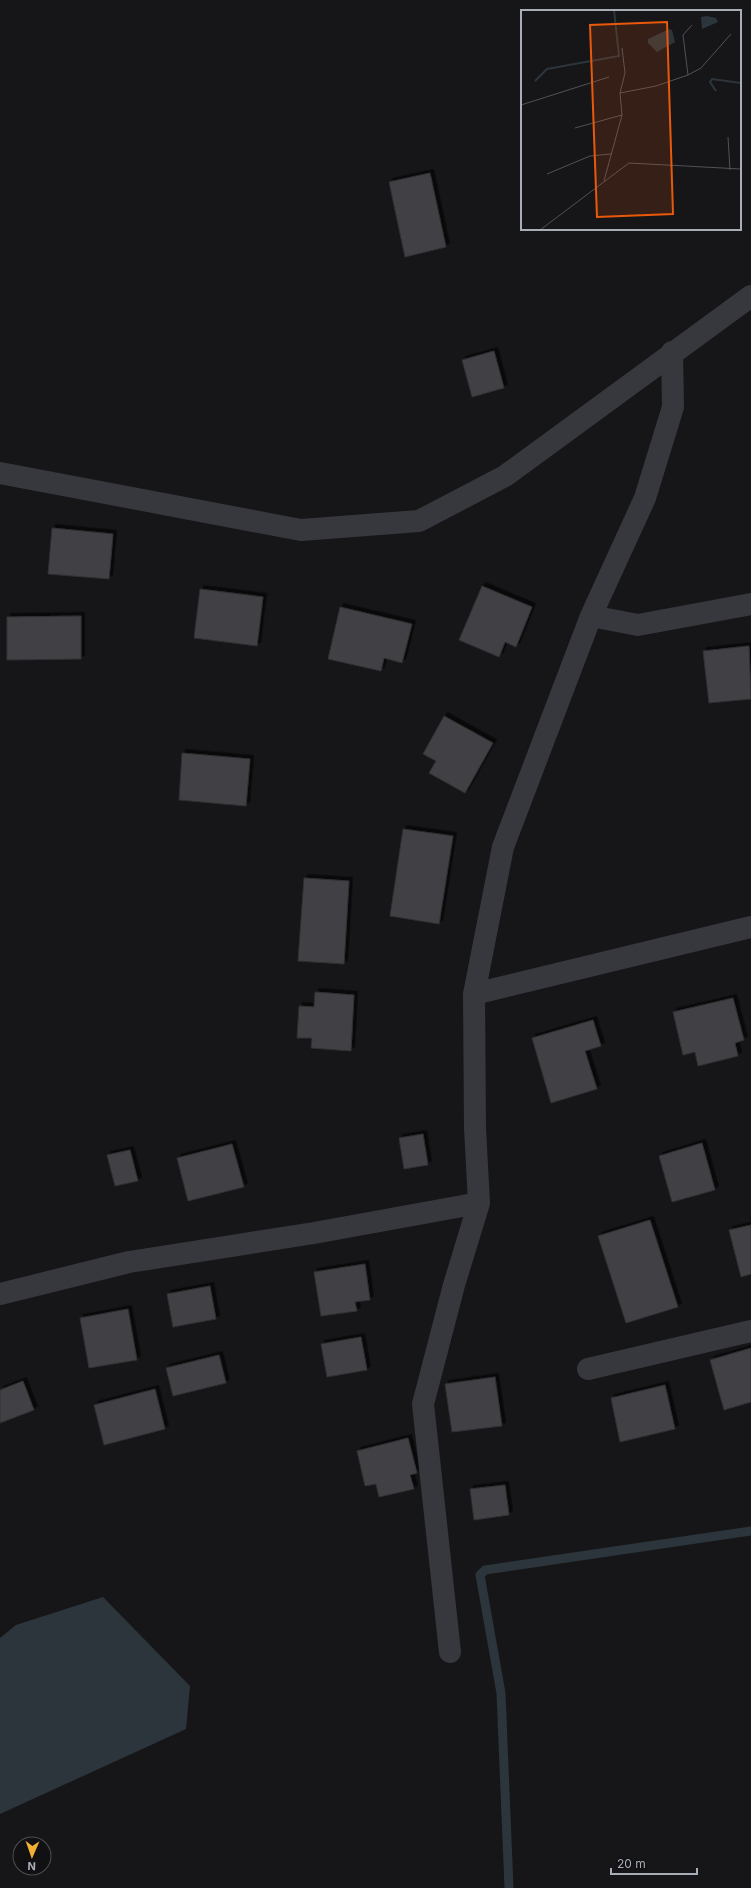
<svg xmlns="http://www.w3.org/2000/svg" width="751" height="1888" viewBox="0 0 751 1888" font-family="Inter,sans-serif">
	<defs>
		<filter id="shadow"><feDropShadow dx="3.5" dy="-3.5" stdDeviation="0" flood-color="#0009"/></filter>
	</defs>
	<rect width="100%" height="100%" fill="#161618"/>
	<path fill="#2c353c" d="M103,1597l87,89 -4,43 -186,85v-176l16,-13z"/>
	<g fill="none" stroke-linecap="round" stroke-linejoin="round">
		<path stroke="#2c353c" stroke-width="9" d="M509,1888l-8,-195 -21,-118 5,-5 266,-39"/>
	</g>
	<path fill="#404145" stroke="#303034" filter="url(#shadow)" d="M430,173l16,74 -41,10 -16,-75z
		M494,351l10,37 -32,9 -10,-37z
		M52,528l61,6 -4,45 -61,-5z
		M482,586l50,21 -16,40 -11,-5 -6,15 -40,-17z
		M200,589l63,8 -6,49 -63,-8z
		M340,607l72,17 -10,39 -18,-5 -3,13 -53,-12z
		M81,616v43l-74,1v-43z
		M749,646l2,53 -42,4 -6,-52z
		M444,716l49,27 -28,50 -36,-20 7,-12 -13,-7z
		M182,753l68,6 -4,47 -67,-6z
		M403,829l50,7 -14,88 -49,-8z
		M304,878l45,3 -5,83 -46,-3z
		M315,992l39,3 -3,56 -40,-3 1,-10h-15l2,-32 15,1z
		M733,998l11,42 -9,3 3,13 -40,10 -3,-14 -12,3 -10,-43z
		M593,1020l8,26 -16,5 12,38 -46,14 -19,-65z
		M423,1134l5,31 -24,4 -5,-31z
		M702,1143l13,47 -43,12 -13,-46z
		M232,1144l12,43 -56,14 -11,-43z
		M130,1150l8,31 -23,5 -8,-31z
		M650,1220l28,87 -52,16 -28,-87z
		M751,1225v49l-10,3 -12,-47z
		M365,1264l5,36 -15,2 2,9 -36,5 -7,-44z
		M210,1286l6,33 -43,8 -6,-33z
		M128,1309l9,51 -48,8 -9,-50z
		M361,1337l6,33 -40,7 -6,-33z
		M751,1348v54l-27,8 -14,-50z
		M219,1355l7,28 -53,13 -7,-28z
		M495,1377l7,49 -50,6 -7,-48z
		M23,1381l11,29 -34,13v-33z
		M665,1385l10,44 -55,13 -9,-44z
		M155,1389l10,40 -61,16 -10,-40z
		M408,1438l9,35 -7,2 4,14 -35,8 -3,-13 -11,2 -8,-35z
		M505,1485l4,30 -35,5 -4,-31z"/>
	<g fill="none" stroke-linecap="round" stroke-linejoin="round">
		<path stroke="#37383d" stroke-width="22" d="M591,616l47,9 113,-21
			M474,994l277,-67
			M0,1294l129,-32 185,-29 165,-30
			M588,1369l163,-38
			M450,1652l-27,-248 31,-119 25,-82 -4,-75 -1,-134 29,-147 88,-231 54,-118 28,-91 -1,-55"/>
		<path stroke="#37383d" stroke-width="22" d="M0,473l301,57 118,-9 86,-45 246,-180"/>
	</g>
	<g transform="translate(521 10)">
		<rect width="220" height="220" fill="#161618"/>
		<path d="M186,6l9,2 2,4 -16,7 -1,-12zM148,19l3,1 3,12 -18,10 -9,-9v-4z" fill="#2c353c"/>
		<path fill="none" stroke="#2c353c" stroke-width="2" d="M14,71l12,-12 72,-13 -5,-46M195,81l-6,-9 2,-3 29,4"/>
		<path fill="none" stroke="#505258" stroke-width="1" d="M167,65l-5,-40 9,-10M99,83l36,-7 32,-11 13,-7 30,-34M0,95l88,-28M54,118l47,-13M207,127l2,33M26,164l43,-18 21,-2M83,171l18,-66 -2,-22 5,-20 -3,-25M19,220l89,-67 112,6"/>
		<path fill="#e8590c" fill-opacity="0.15" stroke="#e8590c" stroke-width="2" d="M146,12l6,192 -76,3 -7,-192z"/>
		<rect width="220" height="220" fill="none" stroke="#a8adb8" stroke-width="2"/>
	</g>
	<g transform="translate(32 1856) rotate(182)"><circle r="19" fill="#111113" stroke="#4d4f55"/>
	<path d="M0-3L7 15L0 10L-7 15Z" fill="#f2b134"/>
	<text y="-6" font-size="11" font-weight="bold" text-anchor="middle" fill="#a8adb8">N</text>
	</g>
	<path d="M611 1868v6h86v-6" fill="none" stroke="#a8adb8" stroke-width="2"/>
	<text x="617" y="1868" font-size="12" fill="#a8adb8" stroke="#111113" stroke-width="3" paint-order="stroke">20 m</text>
</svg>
